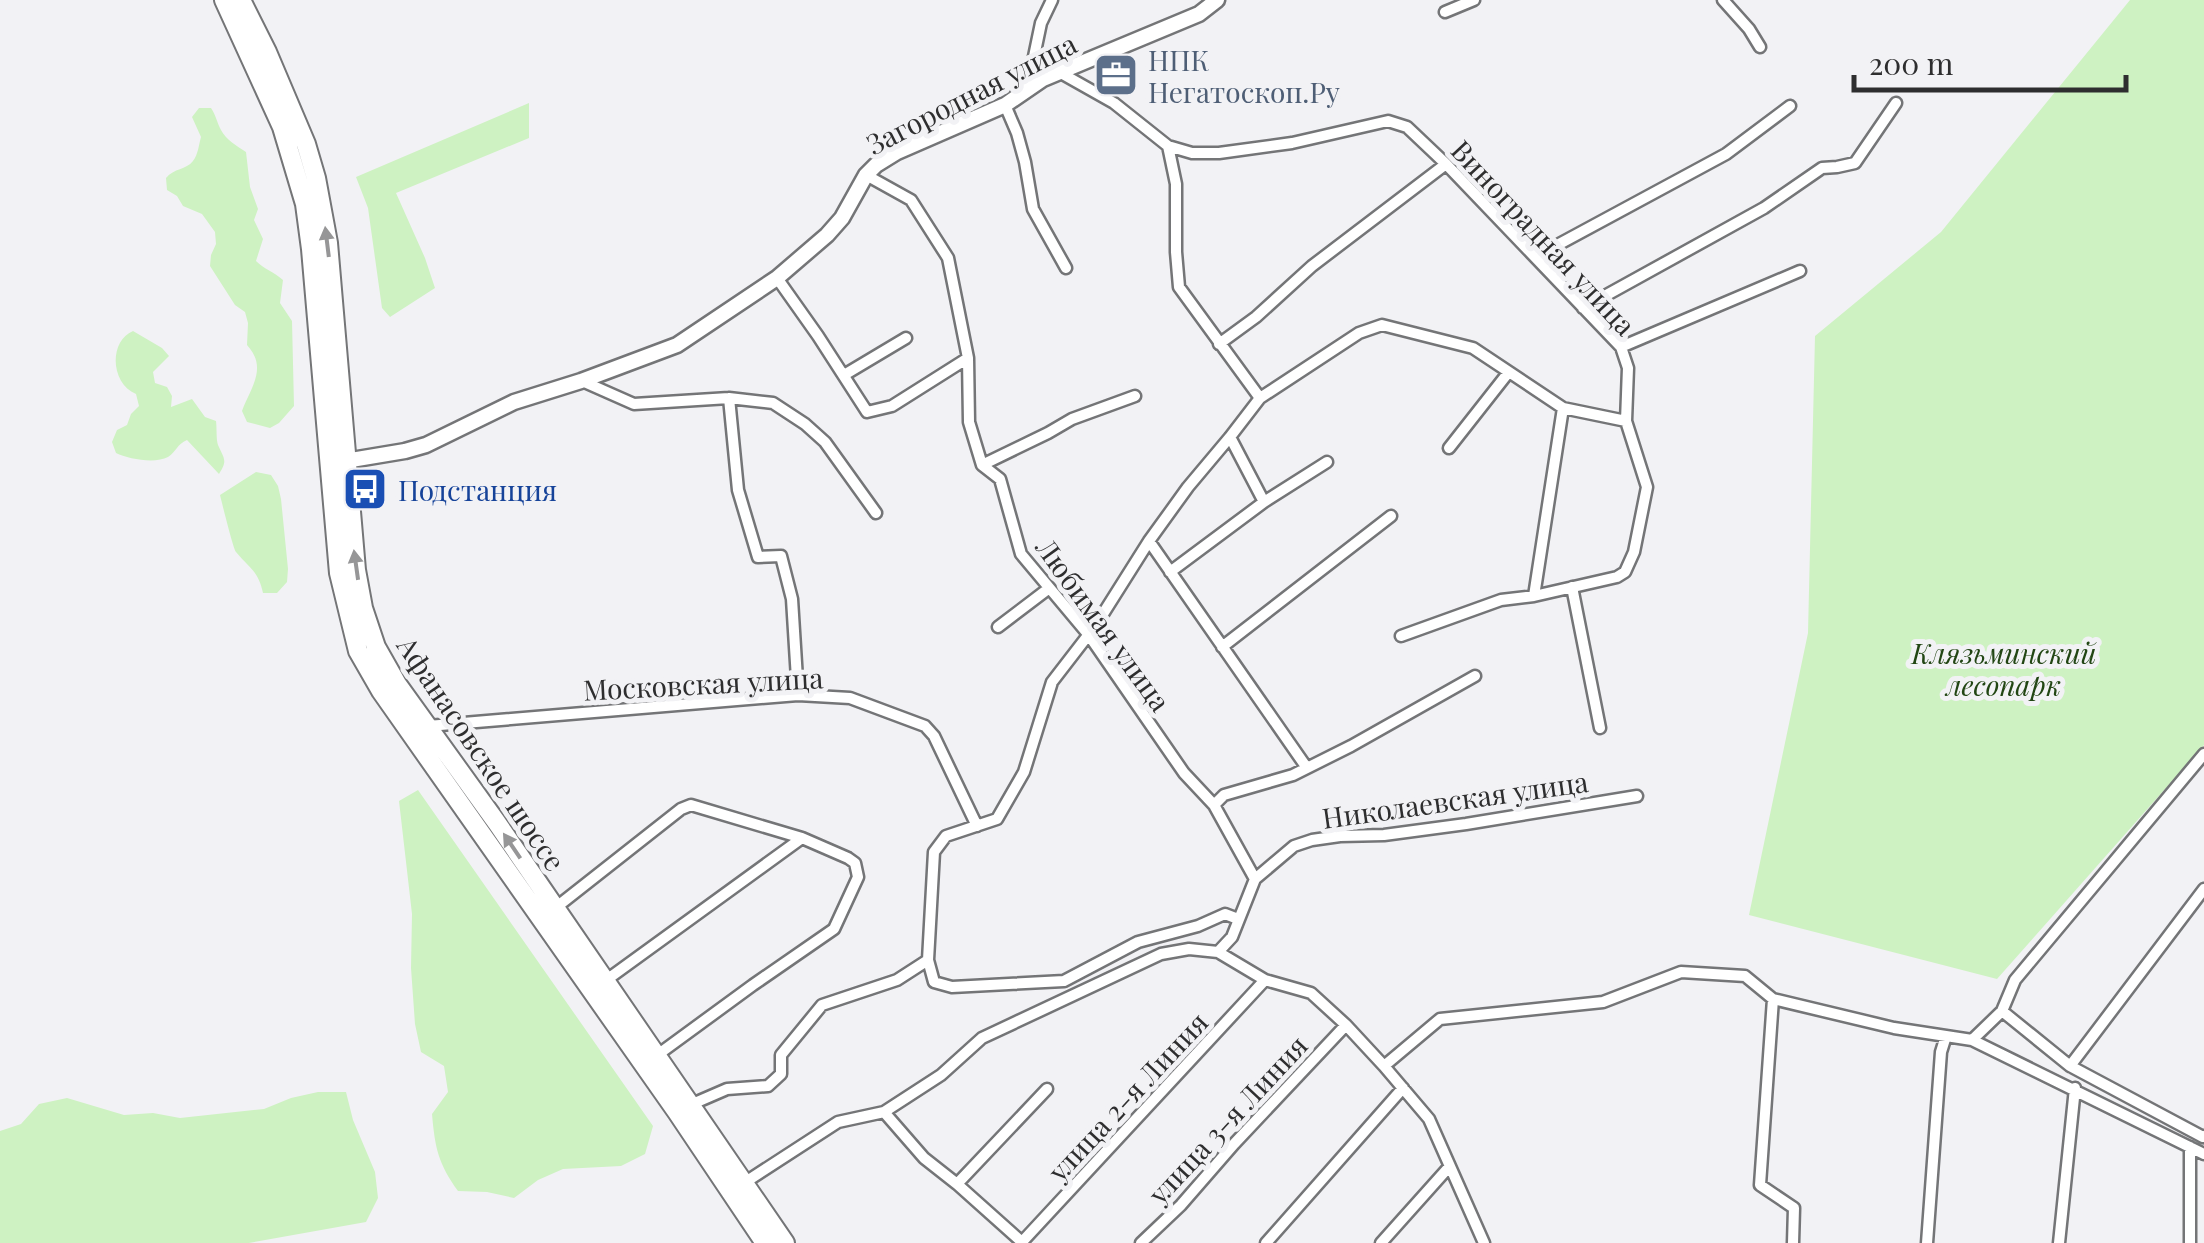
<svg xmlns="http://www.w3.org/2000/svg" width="2204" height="1243" viewBox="0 0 2204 1243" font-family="'Playfair Display',serif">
	<rect width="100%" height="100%" fill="#f2f2f5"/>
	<path fill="#cef2c2" d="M2130,0h74v745l-207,234 -248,-64 59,-282 7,-297 126,-104z
		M529,103v35l-133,55 29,65 10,30 -45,29 -8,-9 -14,-100 -12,-31z
		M199,108h12c5,7 6,15 10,22 5,10 16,16 25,22l4,35 8,22 -4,11 9,19 -7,22c8,8 18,11 27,19l-3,23 12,18 2,85 -15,17 -9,5 -23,-6 -5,-11c9,-24 26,-43 5,-66l1,-22 -3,-11 -10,-7 -25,-39 1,-11 5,-11 -1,-12 -13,-18 -19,-8 -6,-10 -10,-6 -1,-12c8,-10 20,-8 27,-17 5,-6 6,-17 8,-24l-9,-20z
		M133,331l29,17 7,8 -16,16 2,11 12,4 5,9 -1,11 21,-8 13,18 11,4c1,8 0,18 2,24 6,14 10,15 1,29l-32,-34c-10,4 -11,12 -19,17 -13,7 -40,2 -52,-4l-4,-11 5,-12 10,-5 4,-11 8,-8 -3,-12c-25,-10 -28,-52 -3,-63z
		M256,472l15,3 7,11 3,13 7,70 -1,13 -10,11h-14c-5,-23 -14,-25 -27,-41 -3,-4 -14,-49 -16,-57z
		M418,790l235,336 -8,28 -24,12 -58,3 -25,11 -24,18 -27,-6 -29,-1c-20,-28 -23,-43 -26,-77l16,-22 -4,-26 -23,-14 -6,-28 -4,-56 1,-54 -13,-113z
		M318,1092h28l7,28 22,52 3,26 -12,24 -117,21h-249v-112l21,-7 18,-20 28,-6 57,17 29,-2 27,5 84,-9 27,-11z"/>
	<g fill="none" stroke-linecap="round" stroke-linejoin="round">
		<defs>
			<path id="minor" d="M1723,0l26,29 11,18
				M1445,12l29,-12
				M1059,72l55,31 54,43 8,38v68l3,35 81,111
				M1027,90l14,-67 11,-23
				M1005,105l12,28 8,29 8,47 33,59
				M1168,146l24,7h27l73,-10 96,-22 19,6 39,37 175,183 7,21 -2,53 21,66 -13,65 -9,20 -8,5 -83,19 -33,4 -100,36
				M866,175l45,25 37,58 20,100 1,64 13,43 18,14 21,75 67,80 96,139 30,32 41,74
				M1537,256l189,-102 64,-48
				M777,278l41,58 49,76 25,-6 76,-48
				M1583,308l181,-100 58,-40 15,-1 18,-4 41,-60
				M1219,344l37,-27 56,-51 134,-102
				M1621,347l179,-76
				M844,375l62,-37
				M582,381l52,23 95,-6 44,5 32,21 20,18 51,71
				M729,398l9,92 20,67 23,-1 11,43 6,96
				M1230,437l34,65
				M1449,448l59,-75
				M982,465l66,-32 24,-14 63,-23
				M1149,541l158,227
				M1170,572l94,-70 63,-40
				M1572,587l28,141
				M1534,596l29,-188
				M998,627l50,-38
				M1222,647l169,-131
				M428,726l370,-31 52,3 75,28 9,10 43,90
				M1214,805l10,-10 69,-20 58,-29 124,-70
				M554,909l127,-100 10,-4 111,33 46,20 7,5 3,14 -24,52 -81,56 -97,71
				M1238,919l-13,-5 -27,12 -60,16 -74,39 -112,6 -18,-5 -6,-22 6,-108 12,-16 51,-17 27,-47 28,-90 44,-57 53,-84 39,-54 42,-50 30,-39 99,-65 23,-8 91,23 90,60 63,13
				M1218,952l14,-15 23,-58 39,-33 18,-6 28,-4 44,-1 82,-11 171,-28
				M605,981l197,-143
				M1773,999l-13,186 34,23 -1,35
				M2002,1011l13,-31 189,-226
				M1972,1040l30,-29 68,55 133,71 1,-1
				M1384,1066l56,-47 163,-17 78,-30 64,4 28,23 121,29 78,12 232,114
				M2070,1066l134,-177
				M690,1105l37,-16 41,-3 13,-12v-19l41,-50 75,-25 31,-20
				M884,1112l40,46 33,26 66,59
				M2190,1147v96
				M744,1183l94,-61 46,-10 57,-37 41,-37 179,-84 28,-5 29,3 47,28 46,13 35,32 38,41 45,53 55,124
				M957,1184l90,-95
				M1022,1242l243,-262
				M1141,1243l40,-38 53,-61 112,-119
				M1266,1243l137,-155
				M1381,1243l68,-76
				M1927,1243l14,-191 5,-16
				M2059,1243l16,-155"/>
			<path id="tertiary" d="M345,461l60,-10 21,-6 88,-43 67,-21 96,-36 100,-67 50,-43 15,-17 24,-43 10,-10 21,-13 108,-47 38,-26 156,-65 18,-14"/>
			<path id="primary" d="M224,0l58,127 23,77 6,45 28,324 19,78 23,40 296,421 88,131
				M241,0l26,52 39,92 10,34 12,65 28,327 7,38 13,39 21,37 100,139 288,420"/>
		</defs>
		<use href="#minor" stroke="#747577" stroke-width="15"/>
		<use href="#tertiary" stroke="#747577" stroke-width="19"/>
		<use href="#primary" stroke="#747577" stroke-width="22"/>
		<use href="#minor" stroke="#fff" stroke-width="10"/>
		<use href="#tertiary" stroke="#fff" stroke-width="14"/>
		<use href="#primary" stroke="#fff" stroke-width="18"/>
	</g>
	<defs><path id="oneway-solid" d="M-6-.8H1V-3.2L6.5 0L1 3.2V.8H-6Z" transform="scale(2.5)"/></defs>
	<g fill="#969697">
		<use href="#oneway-solid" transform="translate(327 242) rotate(-97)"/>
		<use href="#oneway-solid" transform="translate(356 565) rotate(-98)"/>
		<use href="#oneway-solid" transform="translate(512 846) rotate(-124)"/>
	</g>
	<defs>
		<symbol id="office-square" viewBox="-11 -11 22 22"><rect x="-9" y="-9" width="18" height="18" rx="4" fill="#5c6f8a" stroke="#f2f2f5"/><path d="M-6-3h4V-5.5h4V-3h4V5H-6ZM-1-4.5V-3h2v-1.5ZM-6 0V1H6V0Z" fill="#fff"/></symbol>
		<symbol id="bus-square" viewBox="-11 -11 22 22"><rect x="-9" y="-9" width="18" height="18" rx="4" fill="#1a4fb4" stroke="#f2f2f5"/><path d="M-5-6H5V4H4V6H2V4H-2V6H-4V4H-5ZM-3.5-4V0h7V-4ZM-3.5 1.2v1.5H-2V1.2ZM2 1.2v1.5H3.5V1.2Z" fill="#fff"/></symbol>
	</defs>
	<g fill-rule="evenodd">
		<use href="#office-square" x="1091" y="50" width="50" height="50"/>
		<use href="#bus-square" x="340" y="464" width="50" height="50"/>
	</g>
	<g text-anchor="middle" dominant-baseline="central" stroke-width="10" stroke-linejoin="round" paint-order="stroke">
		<g font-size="28" fill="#4e5e75" stroke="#f2f2f5" text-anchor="start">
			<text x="1148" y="59">НПК<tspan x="1148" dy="32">Негатоскоп.Ру</tspan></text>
		</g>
		<g font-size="28" fill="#2e2e2f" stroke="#f2f2f5">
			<text transform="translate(971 93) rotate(-27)">Загородная улица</text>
			<text transform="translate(1544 237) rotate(47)">Виноградная улица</text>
			<text transform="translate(1104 624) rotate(54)">Любимая улица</text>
			<text transform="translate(703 683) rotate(-3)">Московская улица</text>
			<text transform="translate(482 753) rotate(56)">Афанасовское шоссе</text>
			<text transform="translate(1455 799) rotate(-8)">Николаевская улица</text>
			<text transform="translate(1127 1096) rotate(-47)">улица 2-я Линия</text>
			<text transform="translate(1227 1119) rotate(-47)">улица 3-я Линия</text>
		</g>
		<g font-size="28" fill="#164399" stroke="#f2f2f5" text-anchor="start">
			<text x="398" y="489">Подстанция</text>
		</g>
		<g font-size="28" font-style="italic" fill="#224614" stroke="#f2f2f5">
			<text x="2004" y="652">Клязьминский<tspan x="2004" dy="32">лесопарк</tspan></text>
		</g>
	</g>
	<path d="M1854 75v15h272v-15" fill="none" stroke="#2e2e2f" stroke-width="5"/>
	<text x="1869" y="75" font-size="30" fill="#2e2e2f" stroke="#f2f2f5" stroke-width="8" paint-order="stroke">200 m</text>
</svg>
